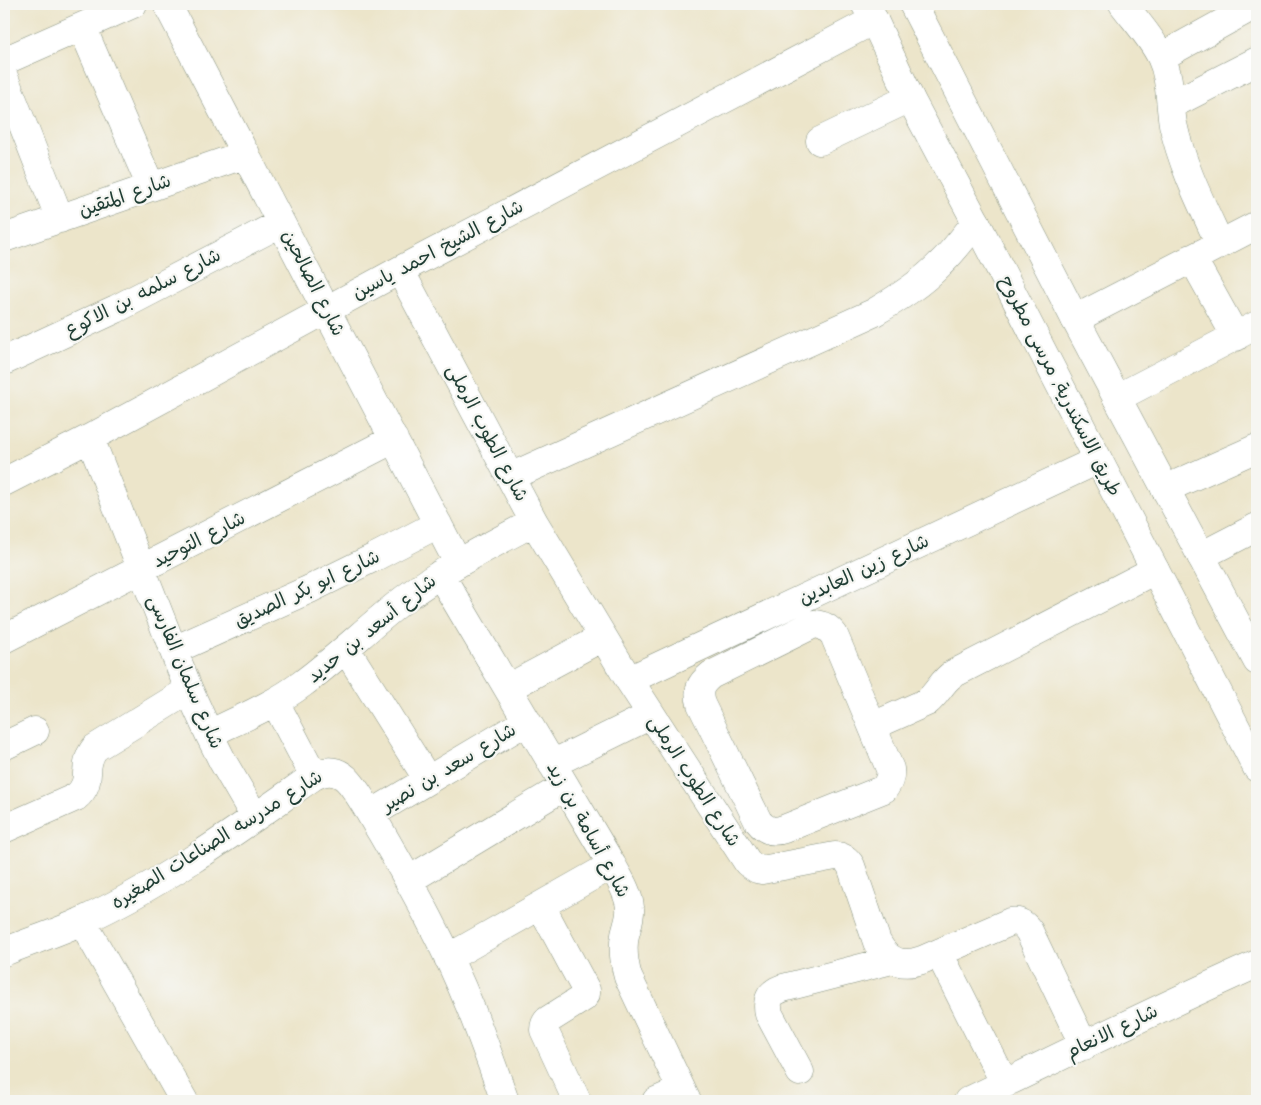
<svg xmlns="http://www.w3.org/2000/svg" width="1261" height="1105" viewBox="0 0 1261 1105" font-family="'Architects Daughter','Playpen Sans Arabic',sans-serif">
	<rect width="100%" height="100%" fill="#f6f6f2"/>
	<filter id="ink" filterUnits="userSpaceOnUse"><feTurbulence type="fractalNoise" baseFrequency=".02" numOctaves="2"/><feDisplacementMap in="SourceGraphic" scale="10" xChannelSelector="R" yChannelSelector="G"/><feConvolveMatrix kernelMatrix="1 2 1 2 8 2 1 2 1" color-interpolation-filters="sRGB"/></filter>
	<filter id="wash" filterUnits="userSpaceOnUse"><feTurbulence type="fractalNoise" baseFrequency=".0096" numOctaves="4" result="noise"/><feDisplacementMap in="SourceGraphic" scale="20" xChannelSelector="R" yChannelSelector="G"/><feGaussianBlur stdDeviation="1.12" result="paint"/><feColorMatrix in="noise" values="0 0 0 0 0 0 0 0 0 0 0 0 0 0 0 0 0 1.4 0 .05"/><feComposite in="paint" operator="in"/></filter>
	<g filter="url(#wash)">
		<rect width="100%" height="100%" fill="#ece5ca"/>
	</g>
	<g filter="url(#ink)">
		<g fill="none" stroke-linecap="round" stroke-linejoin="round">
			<defs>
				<path id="minor" d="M167,4l291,559
					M1123,4c12,16 29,34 38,53 10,21 8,44 12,67 9,42 29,81 47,120
					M82,27l69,160
					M1161,57l96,-53
					M4,61l129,-57
					M4,77l56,142
					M1171,105l86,-44
					M820,141l90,-43
					M4,238l242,-84
					M1192,258l44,79
					M400,270l134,252 95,158 119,183 9,6 5,1 73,-14c8,0 12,3 16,10l26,76c11,20 24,25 45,18l88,-38c9,-2 14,2 19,9l55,115
					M1075,319l182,-94
					M4,361l112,-52 165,-86
					M1117,398l140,-73
					M90,438l99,252 20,44 14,28 32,55
					M510,477l363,-164c24,-14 48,-29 67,-49 13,-12 24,-27 36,-42
					M4,482l86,-44 310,-168 474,-250
					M1165,489l92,-41
					M1201,556l56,-29
					M440,574l172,291c7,13 17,28 18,43 1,9 -3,18 -5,27 -3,15 -1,28 3,42l59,124
					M814,624c9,1 14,3 20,11l56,134c1,8 -1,13 -6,20l-100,40c-11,4 -19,1 -26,-8l-57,-117c-4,-14 -1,-20 10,-29z
					M4,639l390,-200
					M346,649l82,131
					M174,650l136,-61 65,-32 63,-33
					M629,680l469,-220
					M508,688l95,-51
					M275,702l39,74
					M873,726l54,-24c11,-9 15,-21 26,-28l202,-104
					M209,734c31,-15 65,-29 93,-50 37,-27 69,-60 105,-87 40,-30 84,-52 127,-75
					M4,746l31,-15
					M552,764l99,-49
					M371,814l156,-93
					M4,829l72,-32c19,-16 4,-30 19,-49l94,-58
					M409,880l156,-94
					M541,906l45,84v4l-3,4 -35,22c-3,3 -4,5 -4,10l33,71
					M82,921l102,180
					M4,952c26,-11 53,-19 78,-31 83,-38 158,-93 232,-145 9,-5 19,-7 29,0 11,7 30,43 38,56 33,57 65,115 90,177 12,30 23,61 34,92
					M939,953l66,131
					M448,958l164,-93
					M800,1072l-31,-58c-3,-14 0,-21 14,-26l109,-28
					M656,1101l25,-11
					M968,1101c96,-46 192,-94 289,-137"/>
				<path id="major" d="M865,4l9,16 36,78 66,124 281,546
					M913,4l162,315 182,342"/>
			</defs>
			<use href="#minor" stroke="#86917f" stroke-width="29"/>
			<use href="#major" stroke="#86917f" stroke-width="29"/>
			<use href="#minor" stroke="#fff" stroke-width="28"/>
			<use href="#major" stroke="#fff" stroke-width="28"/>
		</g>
	</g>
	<g text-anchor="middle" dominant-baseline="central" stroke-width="4.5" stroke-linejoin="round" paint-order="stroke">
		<g font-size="19" fill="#1f3d34" stroke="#f6f6f2">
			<text transform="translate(125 196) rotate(-19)">شارع المتقين</text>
			<text transform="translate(438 250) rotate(-28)">شارع الشيخ احمد ياسين</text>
			<text transform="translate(313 283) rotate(63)">شارع الصالحين</text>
			<text transform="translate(143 293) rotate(-27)">شارع سلمه بن الاكوع</text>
			<text transform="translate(1060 386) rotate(63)">طريق الاسكندرية, مرسى مطروح</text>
			<text transform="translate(487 433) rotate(62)">شارع الطوب الرملى</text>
			<text transform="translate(199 540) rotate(-27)">شارع التوحيد</text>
			<text transform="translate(864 570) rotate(-25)">شارع زين العابدين</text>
			<text transform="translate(307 589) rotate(-25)">شارع ابو بكر الصديق</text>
			<text transform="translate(372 629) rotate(-39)">شارع أسعد بن حديد</text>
			<text transform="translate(185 672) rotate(67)">شارع سلمان الفارسى</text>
			<text transform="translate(449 768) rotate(-31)">شارع سعد بن نصير</text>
			<text transform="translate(694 781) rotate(57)">شارع الطوب الرملى</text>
			<text transform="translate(588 830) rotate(61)">شارع أسامة بن زيد</text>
			<text transform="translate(217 840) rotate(-32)">شارع مدرسه الصناعات الصغيره</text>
			<text transform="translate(1112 1032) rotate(-26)">شارع الانعام</text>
		</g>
	</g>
	<rect width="1261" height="1105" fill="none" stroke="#f6f6f2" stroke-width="20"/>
</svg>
